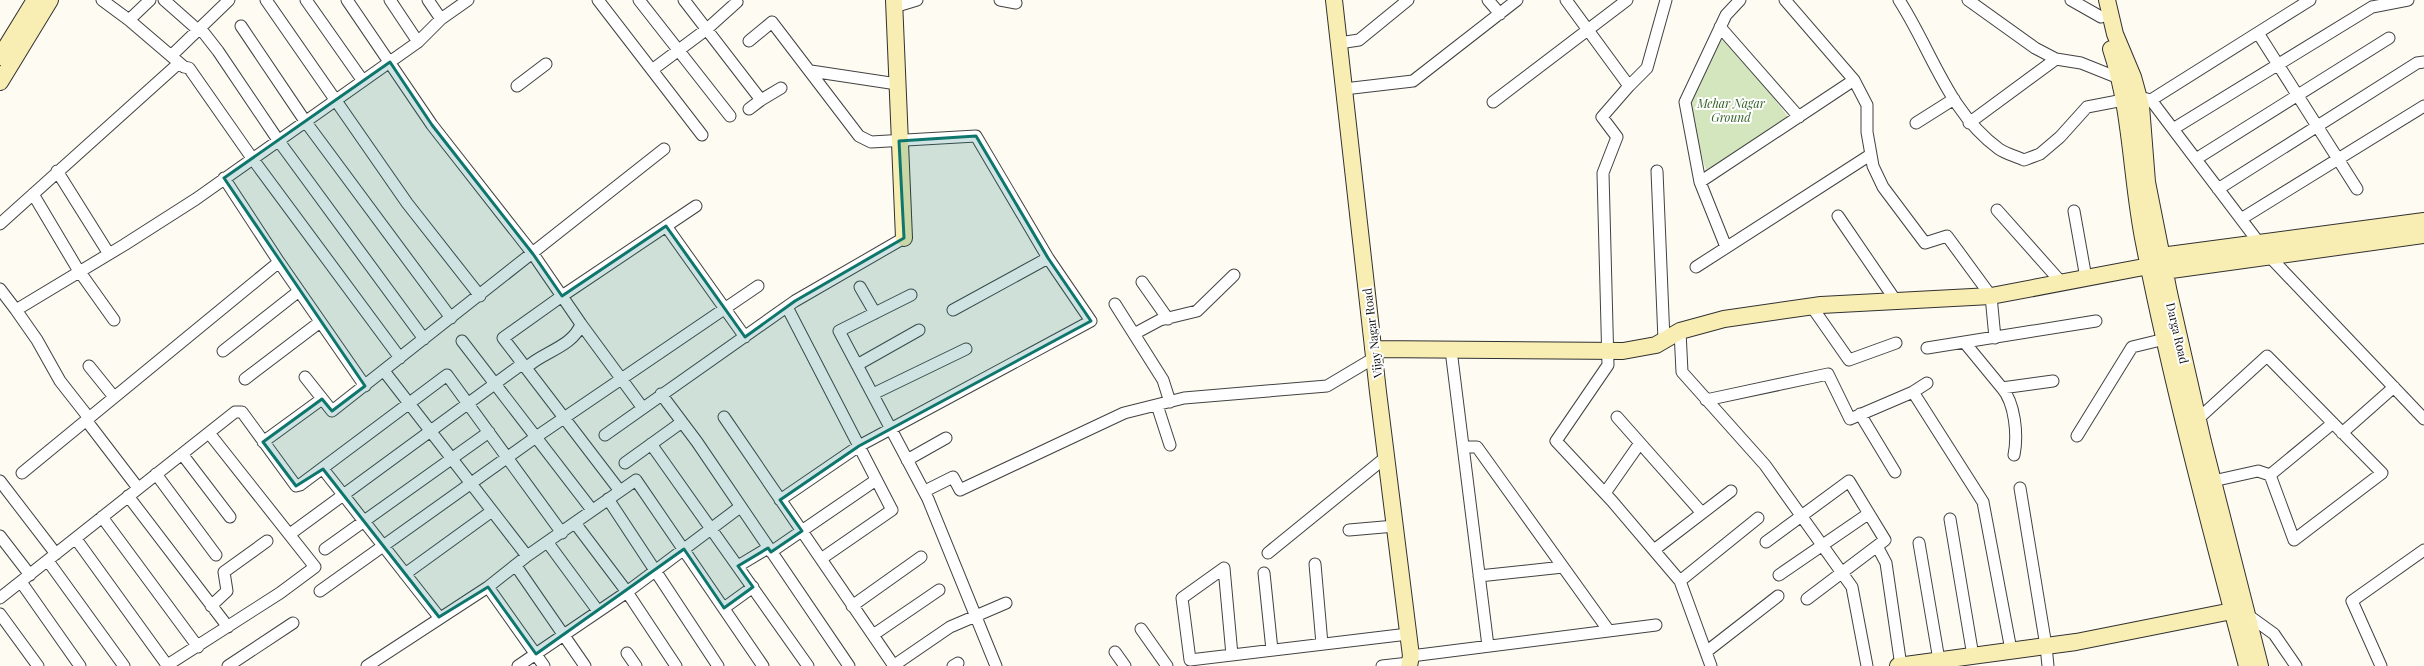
<svg xmlns="http://www.w3.org/2000/svg" width="2424" height="666" viewBox="0 0 2424 666" font-family="'Playfair Display',serif">
	<rect width="100%" height="100%" fill="#fefbf2"/>
	<path fill="#d4e6be" d="M1720,27l72,95 -84,55 -23,-75z"/>
	<g fill="none" stroke-linecap="round" stroke-linejoin="round">
		<defs>
			<path id="street" d="M102,0l27,20 55,47 5,1 63,90 148,200
				M164,0l34,30
				M266,0l141,203 73,93
				M306,0l57,81
				M347,0l85,125 101,129 48,70 61,83
				M390,0l28,42
				M428,0l13,19
				M598,0l104,135
				M639,0l91,116
				M684,0l77,100 -12,9
				M1000,0l16,3
				M1488,0l12,14
				M1566,0l63,86 -27,31 15,20 -14,36 5,192 -52,76 56,60 68,80 31,85
				M1785,0l69,80 13,25v27l6,34 10,21 42,56 22,-7 44,60 4,42
				M1899,0c33,51 49,112 100,149 7,5 17,7 25,11l16,-6 20,-17 27,-30 52,-10 12,3 118,156 155,163
				M1968,0l67,48 21,11 25,4 40,16
				M2071,0l30,17
				M894,7l23,-7
				M129,20l21,-20
				M241,26l64,95 146,197
				M1720,27l79,90
				M200,28l18,23 60,89 146,199
				M2258,33l99,156
				M749,41l23,-19 87,114 12,6 105,-6 72,122 -95,52
				M1339,43l20,-3 49,-40
				M171,56l58,-56
				M652,70l55,-41 30,-27 -1,-2
				M811,71l86,13
				M517,86l29,-22
				M1629,86l18,-18 19,-68
				M1344,89l69,-8 104,-81
				M761,100l20,-12
				M2151,100l159,-100
				M1493,102l134,-102
				M1916,123l38,-24
				M1969,123l87,-64
				M2173,129l199,-122 36,-7
				M2196,159l193,-121
				M57,171l52,83
				M1657,171l7,169
				M224,178l55,84 86,124
				M1700,182l154,-102
				M2218,189l199,-126 7,-1
				M33,194l44,74 37,52
				M1997,210l64,72
				M2074,211l12,67
				M1838,216l58,85
				M2241,219l183,-113
				M0,224l179,-161
				M666,226l79,111
				M1726,247l-26,-65 -15,-80 41,-87 14,-15
				M1696,267l174,-112
				M1142,282l26,37
				M860,287l15,26
				M0,289l16,21 108,-65 72,-46 222,-157 23,-23 27,-19
				M911,295l-72,36 89,168 68,167
				M1115,304l48,76 7,22
				M787,307l105,203 -71,49
				M1812,307l37,53 47,-17
				M16,310l21,30 23,41 29,37
				M1680,331l2,41 83,93 87,122 15,79
				M1134,334l26,-14 37,-9 37,-36
				M462,341l130,169
				M1965,343l37,45 51,-7
				M1927,348l169,-27
				M1451,350l37,296
				M223,351l76,-60
				M857,365l62,-35
				M89,366l25,31
				M526,368c16,-16 47,-21 55,-44
				M384,371l143,185
				M305,377l27,34 332,-262
				M245,379l75,-57
				M2002,388c13,15 16,47 12,67
				M1913,392l70,110 28,148
				M661,394l36,48 152,224
				M873,394l93,-45
				M1706,400l122,-26 22,45 63,-27 14,-9
				M1157,405l13,40
				M1860,414l35,58
				M724,417l170,249
				M1617,417l85,96
				M86,420l52,68
				M2192,421l6,-2 69,-63 115,117 -88,67 -24,-65 63,-52
				M2342,433l52,-46
				M605,435l190,-134 109,-63
				M2077,436l55,-89 33,-8
				M263,442l59,-43
				M651,444l157,222
				M1464,447h13l132,184
				M182,454l48,63
				M907,460l39,-22
				M625,463l57,-41
				M323,469l116,148
				M22,473l257,-211
				M156,474l60,81
				M0,481l56,73
				M2213,481l45,-10 12,4
				M2020,488l26,158 2,20
				M620,491l-117,-153 59,-42 134,-90
				M925,491l28,-14 7,13 164,-77 60,-15 143,-12 47,-28
				M1605,493l35,-50
				M128,496l100,131
				M608,499l110,167
				M780,500l79,-54 232,-125 -43,-63
				M102,517l96,130
				M1950,519l23,137
				M575,523l52,69 49,74
				M1349,530l46,-4
				M290,534l232,-170
				M0,536l30,39
				M76,539l91,126
				M1766,542l83,-61 36,59 -78,59
				M548,543l50,68
				M1919,543l20,117
				M1877,546l9,17 15,103
				M325,549l164,-117
				M1654,550l77,-59
				M771,552l105,-72
				M1268,553l118,-96
				M48,561l76,105
				M1315,564l7,80
				M516,566l69,100
				M738,566l30,-18
				M1264,573l8,77
				M405,574l87,-63
				M1779,575l89,-61
				M1479,576l84,-9
				M1680,581l78,-63
				M21,582l59,84
				M488,587l56,79
				M320,591l216,-154 222,-151
				M0,598l235,-186h7l54,74 4,-1 147,-110 115,158
				M211,606l16,-15 -3,-19 43,-31
				M852,606l69,-49
				M724,608l29,-21
				M2245,613l29,21 22,32
				M0,614l38,52
				M1141,629l26,37
				M873,635l66,-45
				M1115,652l10,14
				M1706,652l72,-56
				M627,653l9,13
				M1232,655l-8,-87 -42,30 8,62 218,-26
				M1411,656l245,-31
				M166,666l114,-73 35,-26 -106,-134
				M228,666l65,-43
				M367,666l121,-79 39,-31 109,-76 127,186
				M518,666l109,-74 113,-85
				M893,666l57,-39 56,-24
				M953,666l5,-3
				M1382,666l27,-3
				M2381,666l-29,-65 72,-51"/>
			<path id="secondary" d="M894,0l10,238
				M1334,0l44,392 33,264 -2,10
				M2107,0l8,34 18,43 8,29 6,76 22,111 34,149 57,224
				M2111,49c21,63 20,130 33,194 28,142 66,283 103,423
				M0,57l35,-57
				M0,82l50,-82
				M2153,262l8,-6 263,-35
				M1373,349l250,2 33,-6 24,-14 44,-12 97,-14 170,-9 158,-30 15,5 260,-36
				M1898,666l178,-24 156,-31"/>
		</defs>
		<use href="#street" stroke="#424242" stroke-width="13"/>
		<use href="#secondary" stroke="#313131" stroke-width="18"/>
		<use href="#street" stroke="#fff" stroke-width="11"/>
		<use href="#secondary" stroke="#f8eeb3" stroke-width="16"/>
	</g>
	<path fill="#0f766e" fill-opacity="0.2" stroke="#0f766e" stroke-width="3" stroke-linejoin="round" d="M390,62l42,63 101,129 29,42 104,-70 79,111 50,-36 109,-63 -5,-97 77,-5 72,122 43,63 -232,125 -79,54 22,31 -31,21 -3,-4 -30,18 15,21 -29,21 -40,-59 -148,105 -48,-67 -49,30 -116,-148 -27,17 -33,-44 59,-43 10,12 33,-25 -141,-208z"/>
	<g text-anchor="middle" dominant-baseline="central" stroke-width="4" stroke-linejoin="round" paint-order="stroke">
		<g font-size="12" font-style="italic" fill="#336224" stroke="#fff">
			<text x="1731" y="103">Mehar Nagar<tspan x="1731" dy="14">Ground</tspan></text>
		</g>
		<g font-size="12" fill="#0f0f0f" stroke="#fff">
			<text transform="translate(1372 333) rotate(-97)">Vijay Nagar Road</text>
			<text transform="translate(2178 333) rotate(77)">Darga Road</text>
		</g>
	</g>
</svg>
